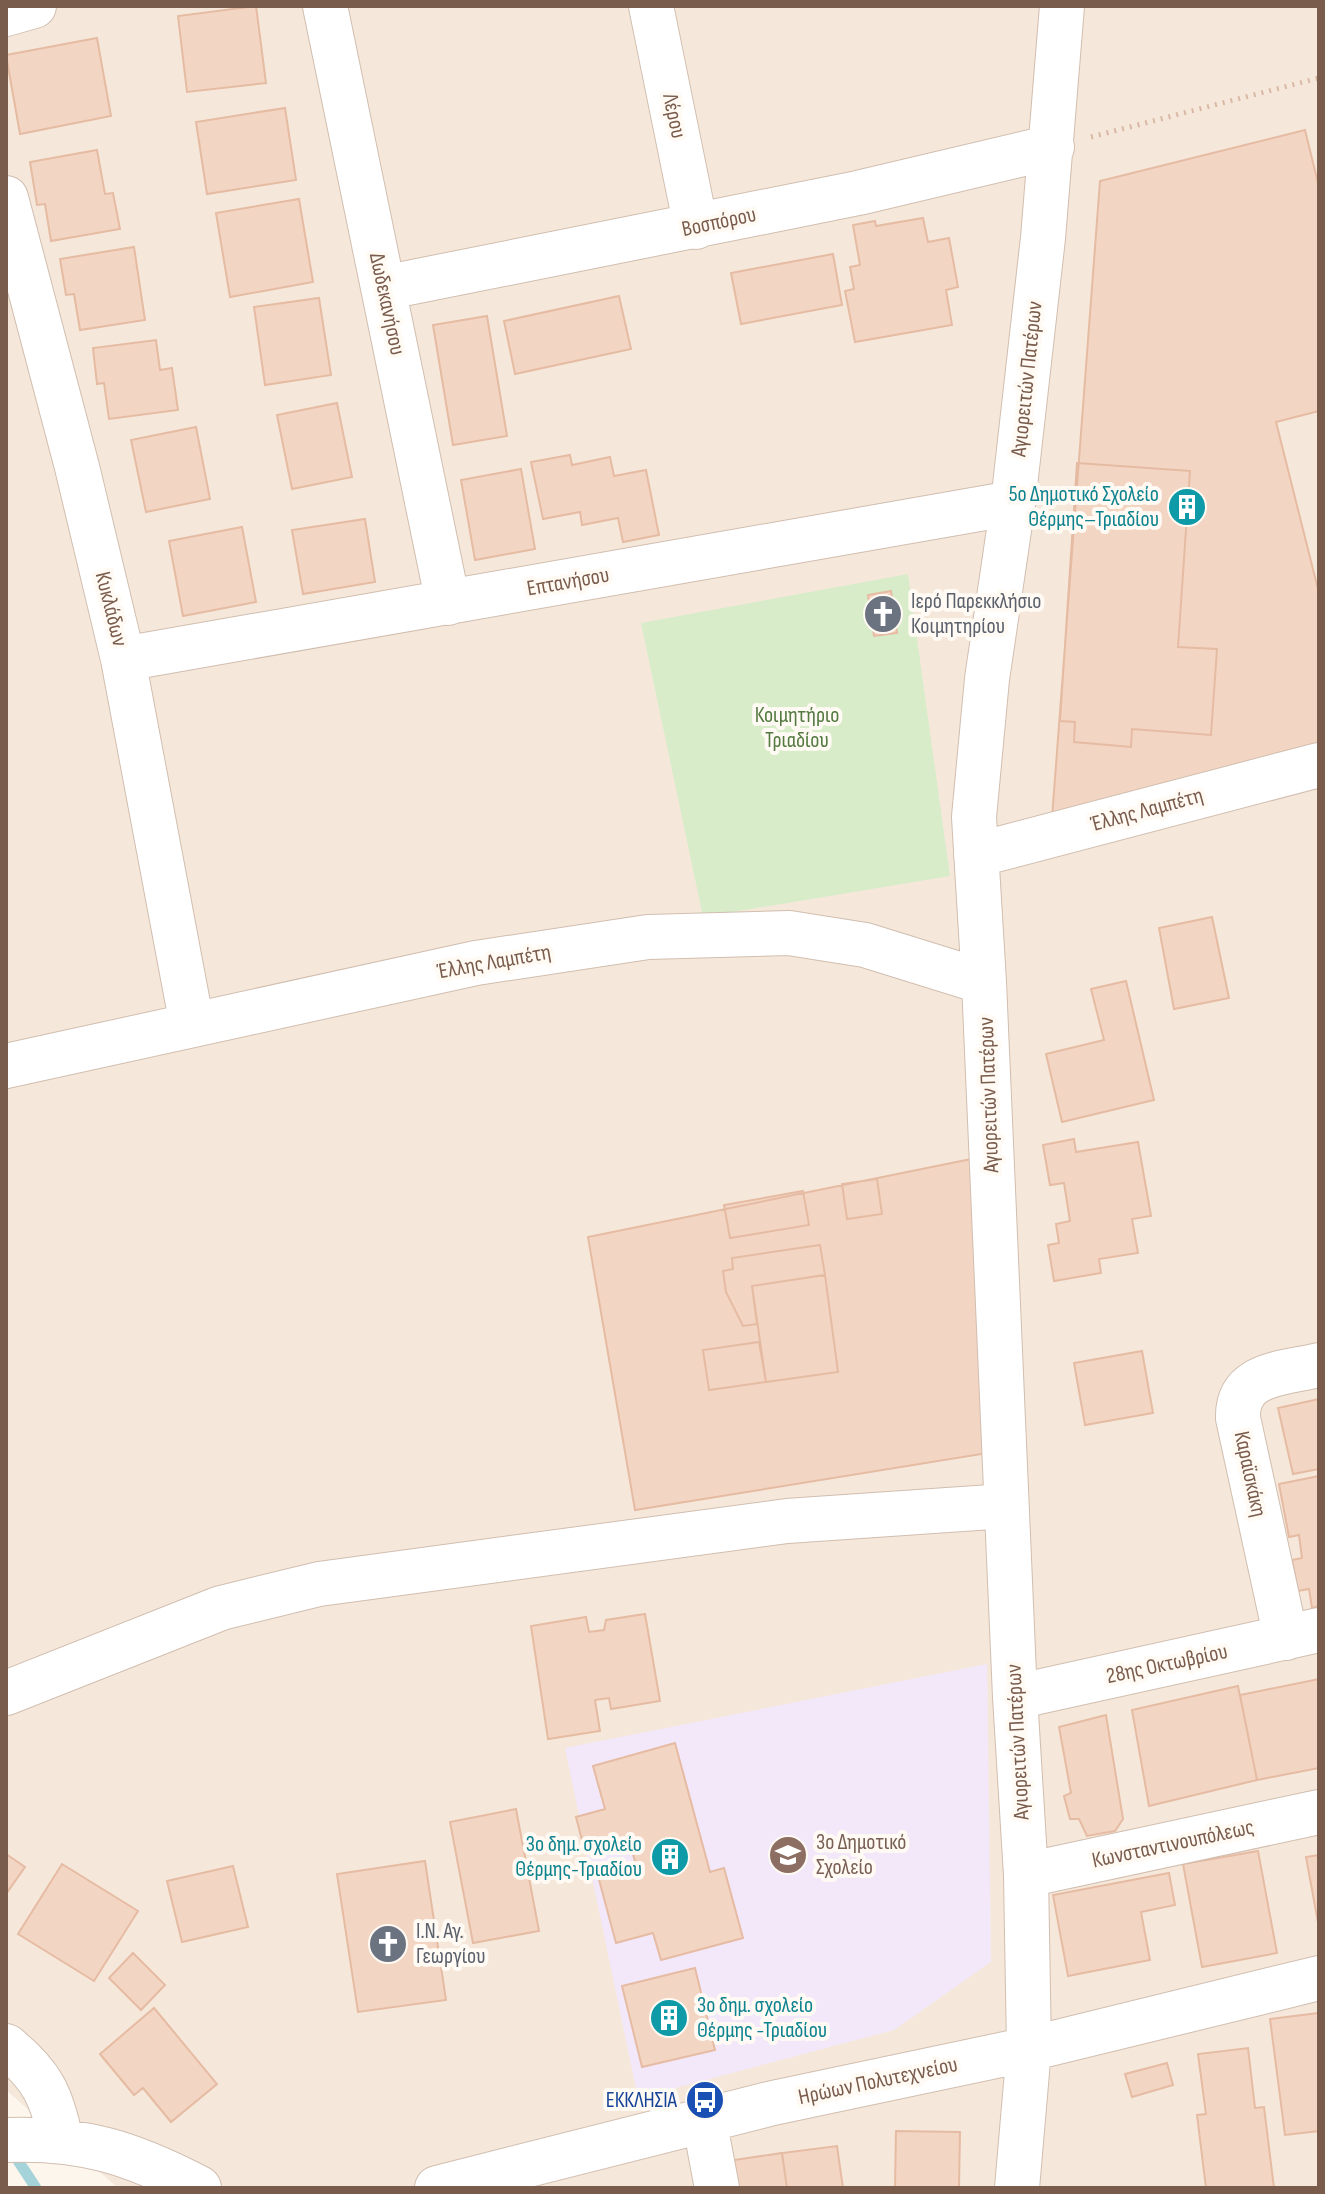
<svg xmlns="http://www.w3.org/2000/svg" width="1325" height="2194" viewBox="0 0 1325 2194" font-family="'Sofia Sans Condensed',sans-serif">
	<rect width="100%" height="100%" fill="#fdf6ec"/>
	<path fill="#f5e8da" d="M6,6h1313v2182h-1201l-112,-98z"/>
	<path fill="#f3e8fa" d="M987,1664l4,298 -97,68 -256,68 -73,-350z"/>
	<path fill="#d8ecc9" d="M908,574l42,302 -247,41 -62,-294z"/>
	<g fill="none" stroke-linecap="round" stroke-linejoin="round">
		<path stroke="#a5d3da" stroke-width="11" d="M11,2150l25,38"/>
	</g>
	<path fill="#f3d5c3" stroke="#e6bba3" stroke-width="2" d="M256,6l10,77 -79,9 -9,-76z
		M97,38l14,78 -91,18 -14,-79z
		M285,108l11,72 -89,14 -11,-72z
		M1305,130l14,57v224l-43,11 43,171v159l-267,66 48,-637z
		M97,150l8,44 8,-1 7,36 -69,12 -6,-37 -8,1 -7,-43z
		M299,199l14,83 -83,15 -14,-84z
		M923,218l5,24 21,-4 9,49 -12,3 6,35 -97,17 -10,-51 9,-2 -4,-22 10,-2 -7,-40 22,-4 1,5z
		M134,247l11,73 -65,10 -6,-36 -8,1 -6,-36z
		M833,254l9,51 -101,19 -10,-51z
		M619,296l12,53 -116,25 -11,-53z
		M319,298l12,77 -66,10 -11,-78z
		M487,316l20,120 -54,9 -20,-120z
		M156,340l4,30 12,-2 6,42 -69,9 -5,-36 -7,1 -4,-36z
		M337,403l15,74 -60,12 -15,-74z
		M196,427l14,72 -64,13 -15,-72z
		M570,455l2,10 38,-8 4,19 32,-6 13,65 -36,7 -5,-24 -36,7 -2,-13 -37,7 -12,-57z
		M1077,463l113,8 -12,176 39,2 -6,86 -79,-6 -1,18 -57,-5 1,-20 -15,-1z
		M521,469l14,80 -60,11 -14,-80z
		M365,519l10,63 -72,12 -11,-64z
		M242,527l14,75 -73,14 -14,-75z
		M891,591l6,42 -23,3 -6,-41z
		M1212,917l17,81 -55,11 -15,-81z
		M1126,981l28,119 -92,22 -16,-68 58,-14 -13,-51z
		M1074,1139l2,13 62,-10 13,74 -19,3 6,34 -39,6 2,14 -47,8 -6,-36 11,-2 -3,-19 14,-3 -6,-38 -14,2 -7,-40z
		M976,1158l18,294 -359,58 -47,-273z
		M877,1179l5,35 -35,5 -5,-35z
		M803,1191l6,34 -79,13 -6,-33z
		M820,1245l5,30 -73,11 5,38 -14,2 -17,-34 -3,-21 10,-2 -1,-11z
		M825,1275l13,97 -72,10 -14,-96z
		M759,1342l7,40 -57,8 -6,-40z
		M1142,1351l11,62 -68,12 -11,-62z
		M1319,1399v70l-26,5 -15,-66z
		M1319,1476v130l-7,2 -3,-19 -11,2 -6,-31 10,-2 -3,-23 -10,2 -10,-53z
		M645,1614l15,87 -49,8 -2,-11 -14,2 5,31 -52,8 -17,-113 55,-9 3,15 15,-2 2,-10z
		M1319,1679v89l-62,12 -17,-85z
		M1238,1686l19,94 -108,26 -17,-96z
		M1106,1715l17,104 -8,12 -28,5 -8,-17h-9l-6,-23 7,-3 -12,-66z
		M675,1743l35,129 14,-4 19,70 -82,22 -8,-27 -37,10 -18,-67 38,-11 -8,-29 -44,12 -8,-31 29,-8 -12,-43z
		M516,1809l23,122 -66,12 -23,-121z
		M1258,1851l19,102 -75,14 -19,-103z
		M6,1854l19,13 -19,27z
		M1319,1855v73l-13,-71z
		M425,1861l21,139 -88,12 -21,-138z
		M62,1864l76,47 -44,70 -76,-47z
		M233,1866l15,61 -66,15 -15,-61z
		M1169,1873l6,32 -34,7 9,48 -82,16 -15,-81z
		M133,1953l32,32 -24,25 -32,-32z
		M695,1968l20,82 -73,17 -20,-81z
		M154,2008l63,76 -46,38 -28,-34 -9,7 -34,-41z
		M1319,2013v118l-34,4 -15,-116z
		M1248,2048l7,60 9,-1 10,81h-68l-9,-73 9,-1 -8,-60z
		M1167,2063l6,22 -41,12 -7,-23z
		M896,2131l64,1 -1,56h-64z
		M837,2146l6,42h-56l-5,-35z
		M782,2153l5,35h-49l-4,-28z"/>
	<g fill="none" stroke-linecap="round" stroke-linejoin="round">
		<defs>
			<path id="minor" d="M325,6l123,597
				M651,6l45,221
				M6,14l28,-8
				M6,198l71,269 46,192 69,366
				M383,288l475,-95 194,-46
				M123,659l890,-156
				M976,855l343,-90
				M6,1066l470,-103 172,-26 141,-4 76,12 119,37
				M1286,1638l-48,-220c-1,-46 45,-44 81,-53
				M6,1693l215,-85 98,-24 468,-63 219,-15
				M1015,1697l304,-67
				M1026,1875l293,-63
				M6,2046c36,29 46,50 55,95
				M704,2119l13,69
				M6,2140c76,-3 126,13 193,48
				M437,2188l336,-85 256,-54 290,-71
				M1017,2188l12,-139 -3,-174 -11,-178 -31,-715 -10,-165 13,-138 26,-176 30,-265 19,-232"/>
		</defs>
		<use href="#minor" stroke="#d1beb0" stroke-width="46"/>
		<path stroke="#d9b8a5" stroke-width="5" stroke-dasharray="2 6" stroke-linecap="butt" d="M1091,137l228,-59"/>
		<use href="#minor" stroke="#fff" stroke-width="44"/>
	</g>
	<defs>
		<symbol id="building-disc" viewBox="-11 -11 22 22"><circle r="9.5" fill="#0f9aa8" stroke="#fffaf3"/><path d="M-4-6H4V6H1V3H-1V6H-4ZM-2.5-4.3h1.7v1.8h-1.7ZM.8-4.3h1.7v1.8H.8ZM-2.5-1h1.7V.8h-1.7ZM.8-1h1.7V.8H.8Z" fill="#fff"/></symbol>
		<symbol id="church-disc" viewBox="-11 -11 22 22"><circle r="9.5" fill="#6b7280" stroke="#fffaf3"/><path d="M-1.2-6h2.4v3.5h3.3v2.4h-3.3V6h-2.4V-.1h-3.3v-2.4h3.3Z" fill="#fff"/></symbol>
		<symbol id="school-disc" viewBox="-11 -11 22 22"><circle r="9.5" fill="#8d6e63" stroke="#fffaf3"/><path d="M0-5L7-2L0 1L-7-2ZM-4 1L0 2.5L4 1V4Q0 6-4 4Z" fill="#fff"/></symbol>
		<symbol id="bus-disc" viewBox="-11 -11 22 22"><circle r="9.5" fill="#1a4fb4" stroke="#fffaf3"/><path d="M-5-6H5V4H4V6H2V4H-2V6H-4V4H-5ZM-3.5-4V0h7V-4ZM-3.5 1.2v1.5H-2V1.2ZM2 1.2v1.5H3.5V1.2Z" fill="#fff"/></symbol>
	</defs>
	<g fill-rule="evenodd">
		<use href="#building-disc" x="1165" y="485" width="44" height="44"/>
		<use href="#church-disc" x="861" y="592" width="44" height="44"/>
		<use href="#school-disc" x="766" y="1833" width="44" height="44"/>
		<use href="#building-disc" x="648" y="1835" width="44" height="44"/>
		<use href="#church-disc" x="366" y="1922" width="44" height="44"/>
		<use href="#building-disc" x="647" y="1996" width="44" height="44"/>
		<use href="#bus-disc" x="683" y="2078" width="44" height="44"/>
	</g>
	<g text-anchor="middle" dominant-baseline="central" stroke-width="8" stroke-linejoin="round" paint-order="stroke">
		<g font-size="22" fill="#7a5c4d" stroke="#fffaf3">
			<text transform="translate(674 116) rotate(78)">Λέρου</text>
			<text transform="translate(719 222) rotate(-12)">Βοσπόρου</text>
			<text transform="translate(387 304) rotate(78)">Δωδεκανήσου</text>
			<text transform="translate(1027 379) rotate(-84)">Αγιορειτών Πατέρων</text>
			<text transform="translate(568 582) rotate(-10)">Επτανήσου</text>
			<text transform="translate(111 609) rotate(76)">Κυκλάδων</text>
			<text transform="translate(1147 810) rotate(-15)">Έλλης Λαμπέτη</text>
			<text transform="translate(494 962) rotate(-10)">Έλλης Λαμπέτη</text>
			<text transform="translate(989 1095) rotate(-92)">Αγιορειτών Πατέρων</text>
			<text transform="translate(1250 1474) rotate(78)">Καραϊσκάκη</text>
			<text transform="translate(1167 1664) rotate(-12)">28ης Οκτωβρίου</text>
			<text transform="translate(1018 1742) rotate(-93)">Αγιορειτών Πατέρων</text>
			<text transform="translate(1173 1844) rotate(-12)">Κωνσταντινουπόλεως</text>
			<text transform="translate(878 2081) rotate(-12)">Ηρώων Πολυτεχνείου</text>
		</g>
		<g font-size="22" fill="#0d838f" stroke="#fffaf3" text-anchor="end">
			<text x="1159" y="494">5ο Δημοτικό Σχολείο<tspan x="1159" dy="25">Θέρμης–Τριαδίου</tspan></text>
			<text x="642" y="1844">3ο δημ. σχολείο<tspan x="642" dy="25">Θέρμης-Τριαδίου</tspan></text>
			<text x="697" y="2005" text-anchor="start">3ο δημ. σχολείο<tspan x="697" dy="25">Θέρμης -Τριαδίου</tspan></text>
		</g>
		<g font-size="22" fill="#5b616d" stroke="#fffaf3" text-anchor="start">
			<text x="911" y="601">Ιερό Παρεκκλήσιο<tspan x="911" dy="25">Κοιμητηρίου</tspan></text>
			<text x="416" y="1931">Ι.Ν. Αγ.<tspan x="416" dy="25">Γεωργίου</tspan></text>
		</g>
		<g font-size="22" fill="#537a41" stroke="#fffaf3">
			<text x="797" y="715">Κοιμητήριο<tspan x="797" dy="25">Τριαδίου</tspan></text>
		</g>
		<g font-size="22" fill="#785e54" stroke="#fffaf3" text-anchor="start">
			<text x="816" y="1842">3ο Δημοτικό<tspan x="816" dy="25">Σχολείο</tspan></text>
		</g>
		<g font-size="22" fill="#164399" stroke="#fffaf3" text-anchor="end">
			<text x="677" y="2100">ΕΚΚΛΗΣΙΑ</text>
		</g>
	</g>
	<rect width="1325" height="2194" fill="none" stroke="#7a5c4d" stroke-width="16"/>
</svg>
